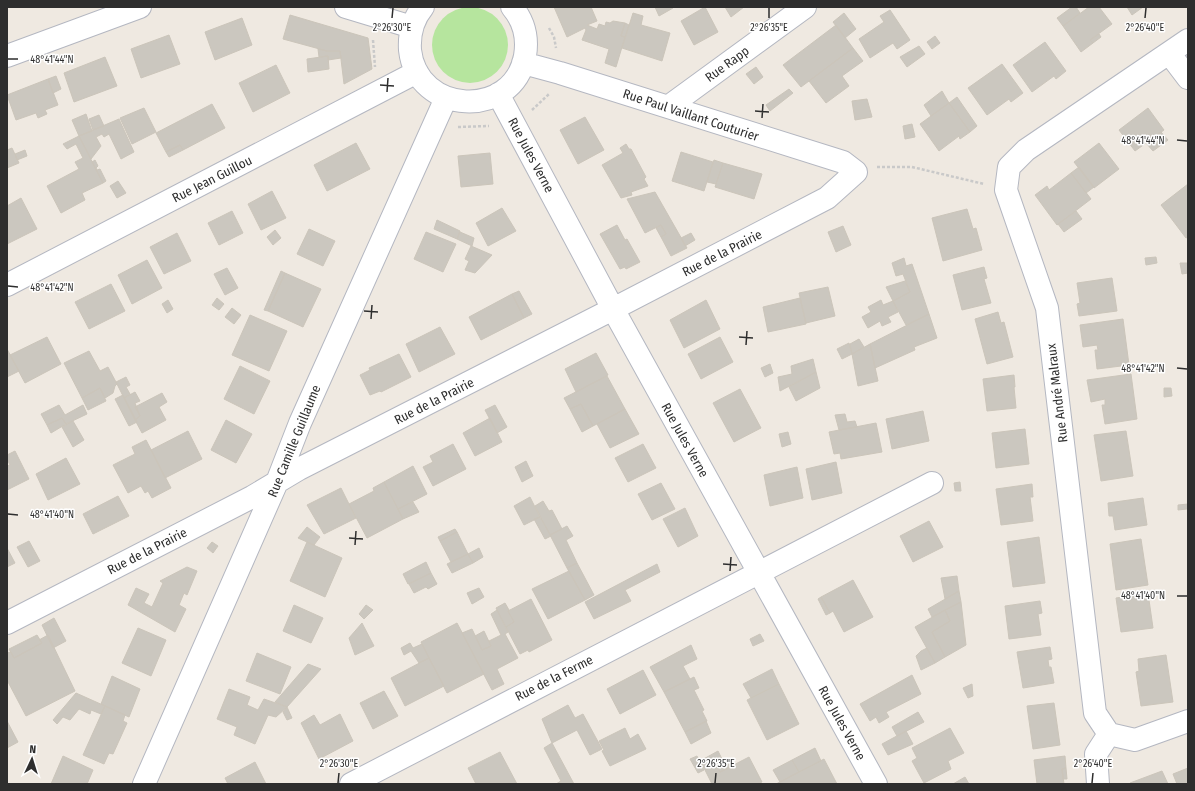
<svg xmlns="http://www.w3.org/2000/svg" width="1195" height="791" viewBox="0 0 1195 791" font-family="'Fira Sans Condensed',sans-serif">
	<rect width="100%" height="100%" fill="#efe9e1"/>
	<path fill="#b6e59e" d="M432 45a38 38 0 1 1 76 0a38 38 0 1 1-76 0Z"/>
	<path fill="#cbc7bf" stroke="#cbc5ba" d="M554,7h37l6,14 -10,4 10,4 2,-5 6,2 1,-4 4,1 3,-2 12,2 -4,13 4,1 -9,30 -11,-4 4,-14 -27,-9 4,-10 -1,-2 -18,9z
		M655,7h18v1l-14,8z
		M705,7l13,25 -24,13 -13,-24z
		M725,7h19l-13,10z
		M1072,7h4l4,6 -17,13 -6,-8z
		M1089,7h10l13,17 -22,16 3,3 -12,9 -18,-26z
		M1127,7h16l-11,8z
		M890,10l20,30 -13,9 -4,-6 -23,15 -11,-19 25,-17 -4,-6z
		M633,13l10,3 -2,9 29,8 -8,28 -40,-13z
		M844,13l12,16 -11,9 -12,-16z
		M290,15l78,23 4,31 -28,15 -4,-33h-13l-44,-12z
		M242,18l10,27 -37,15 -10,-28z
		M625,23l4,2 -4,12 -4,-1z
		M836,25l17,23 -52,39 -18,-22z
		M1099,34l2,3 -8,6 -3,-3z
		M169,35l11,29 -39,14 -10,-29z
		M935,36l5,7 -8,6 -5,-7z
		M1045,42l21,29 -10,8 -2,-3 -22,16 -19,-27z
		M919,46l6,8 -18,13 -7,-10z
		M853,48l10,13 -21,15 7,10 -23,17 -17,-22z
		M318,49l9,2h13l1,7 -13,2v-4l-9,1z
		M328,56l1,13 -21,3 -1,-13z
		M105,57l12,29 -43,16 -10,-29z
		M1002,64l21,29 -12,9 -2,-3 -22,16 -19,-27z
		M276,65l14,28 -37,19 -14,-29z
		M756,67l7,10 -9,7 -8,-10z
		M56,76l5,13 -8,4 -5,-14z
		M48,79l10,26 -13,5 2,4 -9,4 -2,-5 -20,7 -9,-25z
		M789,89l4,4 -23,18 -4,-6z
		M942,91l7,12 -18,13 -7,-11z
		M957,97l20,29 -7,6 -21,-29z
		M867,99l5,18 -17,3 -3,-19z
		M949,103l21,29 -10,7 -1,-3 -20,15 -19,-27z
		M212,104l13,24 -42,22 -3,-5 -14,7 -10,-19z
		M144,108l12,24 -24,12 -12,-26z
		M1148,108l16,22 -29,21 -16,-21z
		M86,114l6,17 -13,5 -7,-16z
		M99,115l5,11 -11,4 -4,-11z
		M585,117l19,33 -26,14 -18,-34z
		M119,119l15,33 -13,7 -12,-25 -5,3 -2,-3 -6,3 5,9 -10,13 -12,-23z
		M912,124l3,13 -10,2 -2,-13z
		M1161,132l7,8 -15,11 -7,-8z
		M79,136l24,47 -21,10 3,7 -24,13 -14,-27 32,-17 -4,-7 8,-4 -7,-14 -9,5 -4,-5z
		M356,143l14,26 -43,22 -13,-26z
		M1099,143l20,26 -25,19 -20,-26z
		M626,144l3,5h2l15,28 -2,2 4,7 -17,6 1,3 -11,3 -19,-33 21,-12 -3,-5z
		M180,145l3,5 -14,7 -3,-5z
		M12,148l7,15 -12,5v-18z
		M25,150l2,6 -10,4 -2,-6z
		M681,152l32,10 -9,29 -32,-10z
		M490,153l3,31 -32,3 -3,-31z
		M95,160l3,6 -2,2 1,2 3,-1 6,12 -3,2 -11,-21z
		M714,160l9,3 -7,21 -9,-2z
		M723,163l39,11 -8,25 -39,-12z
		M1079,167l15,20 -8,6 -15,-20z
		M1071,173l20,26 -34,26 -22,-30 12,-9 2,4z
		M118,181l8,12 -9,5 -7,-12z
		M1188,184v53l-2,1 -25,-33z
		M272,191l14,27 -25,12 -13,-26z
		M655,192l32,56 -16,8 -10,-19 5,-3 -5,-9 -16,8 -18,-34z
		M21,198l16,31 -30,15v-38z
		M502,208l14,23 -28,15 -12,-23z
		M967,209l6,20 3,-1 6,22 -39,11 -11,-43z
		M232,211l11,22 -24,12 -11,-22z
		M1076,211l6,8 -18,13 -6,-8z
		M437,220l23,11 -3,8 -23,-10z
		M617,225l8,15 2,-1 13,23 -14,7 -1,-2 -5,2 -20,-35z
		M661,225l5,9 -5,3 -5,-9z
		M843,226l8,19 -15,7 -8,-20z
		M309,229l26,12 -12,25 -26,-12z
		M275,230l6,8 -8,7 -6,-8z
		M426,232l30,12 -13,28 -29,-13z
		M460,232l14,6 -2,8 -15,-7z
		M177,233l14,28 -27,13 -14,-27z
		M691,233l4,7 -10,6 -4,-8z
		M471,246l21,9 -17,18 -10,-3 4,-9 -4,-2z
		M1156,257l1,6 -11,2 -1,-7z
		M904,258l2,8 6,-2 17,50 -23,11 -13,-24 17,-9 -7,-18 -7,2 -4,-13z
		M147,260l15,28 -30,16 -14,-29z
		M1180,263h8v10l-6,1z
		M984,267l3,11 -3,1 7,24 -29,7 -9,-35z
		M227,268l11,20 -13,7 -11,-21z
		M281,271l4,2 -17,38 -4,-1z
		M285,273l36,16 -18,38 -35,-16z
		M1112,278l5,33 -38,5 -2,-12 3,-1 -3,-20z
		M905,281l5,11 -17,9 -7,-14z
		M111,284l14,27 -36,18 -14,-27z
		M828,287l7,29 -29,7 -7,-30z
		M519,291l13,23 -8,4 -12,-24z
		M512,294l12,24 -43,22 -12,-23z
		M217,298l7,6 -5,6 -7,-5z
		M800,298l6,26 -38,8 -5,-25z
		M168,300l5,9 -6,4 -5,-9z
		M706,300l14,29 -36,19 -14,-28z
		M881,300l2,5 10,-4 5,11 -10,5 3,5 -9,4 -2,-5 -12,7 -6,-11 9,-5 -3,-5z
		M232,308l9,7 -7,9 -9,-7z
		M998,312l3,11 3,-1 9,35 -26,7 -12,-45z
		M929,314l8,24 -23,9 1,3 -40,18 -5,-24z
		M250,315l37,16 -18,40 -37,-16z
		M1123,319l6,46 -32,4 -2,-19h3l-1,-5 -14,2 -3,-22z
		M440,327l15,27 -36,18 -13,-28z
		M47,337l14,27 -36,19 -15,-28z
		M720,337l13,25 -32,17 -13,-25z
		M859,339l5,8 -12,7 -2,-10z
		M849,343l3,11 -10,5 -5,-10z
		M870,344l8,37 -20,5 -6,-32z
		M7,349l12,22 -12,6z
		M89,351l11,20 8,-4 9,17 -2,2 -2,7 -8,5 -5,-10 -18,10 -18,-35z
		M596,353l12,22 -32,17 -11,-23z
		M399,354l12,23 -30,15 -1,-1 -10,4 -10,-20 10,-5 -1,-2z
		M813,359l3,13 -36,19 -2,-14 14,-3 -1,-8z
		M770,364l3,9 -8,4 -4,-9z
		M240,366l30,15 -16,33 -30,-15z
		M816,372l4,16 -24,13 -7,-14z
		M1131,374l6,45 -32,5 -3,-19h3v-6l-14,3 -4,-22z
		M1014,375l1,12h-1l2,21 -29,3 -4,-32z
		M607,376l18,33 -32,17 -12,-22 -11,5 -6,-11z
		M126,377l4,8 -4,2 4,7 -6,4 -8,-16z
		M100,388l6,13 -18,9 -6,-12z
		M1164,388h7l1,8 -8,1z
		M740,389l21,39 -27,14 -21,-39z
		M135,392l5,9 -5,2 5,13 -5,4 -11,-22z
		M162,393l5,9 -8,5 7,13 -24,13 -7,-13 5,-4 -5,-9z
		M123,395l14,27 -8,4 -14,-27z
		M581,404l12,22 -11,6 -12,-23z
		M59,405l6,10 18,-10 4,9 -21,10 -4,-6 -15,7 -6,-11z
		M495,405l12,22 -10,6 -12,-23z
		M625,409l14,25 -29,14 -13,-24z
		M923,411l6,30 -37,8 -6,-30z
		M845,414l2,8 8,-1 2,6 -18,3 -4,-15z
		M62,418l4,6 -15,9 -4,-8z
		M490,418l12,24 -27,14 -12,-23z
		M226,420l26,14 -16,29 -25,-13z
		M73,421l11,19 -11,7 -11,-20z
		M876,423l6,29 -41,7 -1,-6 -6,1 -5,-22z
		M1025,429l4,35 -33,4 -4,-35z
		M188,431l14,28 -37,19 -14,-28z
		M1126,431l7,45 -32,5 -7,-46z
		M788,432l3,12 -9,3 -3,-13z
		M146,440l25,48 -19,10 -4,-7 -3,2 -4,-7 -13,7 -15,-28 22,-11 -3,-7z
		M453,444l13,25 -33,17 -10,-19 10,-5 -3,-6z
		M643,444l13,24 -28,14 -13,-24z
		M15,451l14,28 -22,11v-24l3,-1 -3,-6v-4z
		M66,458l14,26 -32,16 -12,-26z
		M526,461l7,15 -11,6 -7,-15z
		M836,462l6,31 -30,7 -6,-31z
		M413,466l14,28 -29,15 -14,-27z
		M797,467l6,31 -33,8 -6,-31z
		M384,482l19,37 -36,19 -18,-34 25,-13 -1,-3z
		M960,482l1,9h-6l-1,-8z
		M661,483l14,26 -23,11 -14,-26z
		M1032,484l1,13h-3l3,24 -32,4 -5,-36z
		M341,488l15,30 -32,16 -17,-29z
		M118,496l11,20 -36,18 -10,-20z
		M530,497l10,20 -16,8 -10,-19z
		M1143,498l4,27 -32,5 -2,-14h-4l-1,-13z
		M543,501l6,10 3,-1 10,19 -12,6 -15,-29z
		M413,502l6,10 -16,7 -5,-10z
		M1188,504v6l-1,-1 -9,1v-5z
		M685,508l13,28 -20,11 -15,-28z
		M540,517l11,19 -6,3 -11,-20z
		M929,521l14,26 -30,15 -13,-26z
		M567,526l6,10 -7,4 11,23 -10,5 -17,-33z
		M307,527l13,10 -6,8 -16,-7z
		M455,529l2,3 -17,9 -2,-4z
		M457,532l11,22 -17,8 -11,-21z
		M1039,537l6,46 -32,4 -6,-45z
		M1141,539l7,46 -32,5 -6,-46z
		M29,541l11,20 -12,6 -11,-20z
		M212,542l6,4 -5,7 -6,-5z
		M307,542l35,16 -17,39 -35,-16z
		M7,548l8,15 -8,4z
		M479,548l4,9 -10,6 -5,-9z
		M468,554l5,9 -21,10 -5,-9z
		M426,562l5,11 -23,11 -5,-10z
		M577,563l17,32 -9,5 -18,-32z
		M657,564l3,8 -35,18 6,11 -37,18 -9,-17z
		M187,567l10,4 -10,24 -3,-2 -5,12 7,4 -11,23 -47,-27 8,-17 13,6 -5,9 8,4 11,-24 -3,-2z
		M569,571l16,29 -37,19 -16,-30z
		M431,573l6,11 -9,5 -2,-2 -12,6 -5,-9z
		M957,576l2,15 -14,8 -4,-21z
		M853,580l20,37 -29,15 -11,-21 -3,2 -9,-16z
		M479,588l5,9 -12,7 -5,-11z
		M959,591l2,11 -29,15 -4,-8z
		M1148,593l5,35 -32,4 -5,-34z
		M821,597l9,16 -4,2 -8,-16z
		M531,599l21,41 -23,12 -1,-2 -8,4 -14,-27 8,-5 -6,-11z
		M1040,601l2,12 -4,1 3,21 -32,4 -4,-33z
		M961,602l5,43 -21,12 -13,-25 18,-11 -5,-11z
		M505,603l4,7 -1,1 6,11 -8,5 -10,-19z
		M294,605l29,13 -12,25 -28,-12z
		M366,605l7,5 -9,9 -5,-5z
		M497,610l11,22 -3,2 13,24 -21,11 7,15 -12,6 -30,-57 10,-4 10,21 9,-4 -2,-5 12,-6 -10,-21z
		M945,610l5,11 -18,11 13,25 -10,6 -20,-36z
		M54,618l12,23 -13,7 -11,-23z
		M362,623l12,23 -19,9 -6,-17z
		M457,623l27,51 -37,19 -26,-51z
		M138,628l28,12 -15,36 -29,-13z
		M484,631l7,15 -9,4 -7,-14z
		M760,634l4,7 -11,5 -3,-7z
		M37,635l5,8 -28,15 -5,-9z
		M48,635l27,56 -49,25 -19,-36v-27l4,-1 3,6 28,-15 -3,-3z
		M410,643l3,5 9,-4 7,14 -10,5 -8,-12 -7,4 -3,-7z
		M691,645l6,14 -14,7 7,13 -26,13 -14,-25z
		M1050,647l2,12 -4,1 1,7h2l3,16 -31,5 -6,-36z
		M927,648l8,15 -14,7 -5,-14 5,-5z
		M257,653l34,14 -11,27 -34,-13z
		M1166,655l7,47 -32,4 -5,-34 3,-1 -1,-12z
		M429,658l15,28 -39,20 -14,-28z
		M308,664l13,5 -34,38 -12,-5z
		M772,669l7,15 -28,14 -8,-14z
		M643,670l13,25 -36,19 -13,-25z
		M912,675l9,19 -35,18 3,5 -10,6 -3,-6 -6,4 -10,-17z
		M112,676l28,13 -11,28 -28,-13z
		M694,677l5,11 -5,2 10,20 -2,1 5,10 -22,11 -21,-40z
		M779,684l20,40 -32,16 -20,-40z
		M972,684l1,12 -5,2 -5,-10z
		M229,689l21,8 -3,8 11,5 6,-11 23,8 -11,10 -8,-2 -13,29 -21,-9 3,-8 -20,-8z
		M384,691l14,25 -25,13 -13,-26z
		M76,693l29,13 -4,8 -10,-4 -1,4 -11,-5 -9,11 -7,-3 -6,7 -4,-4z
		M1054,703l6,42 -27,4 -6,-43z
		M568,705l7,13 8,-4 19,35 -12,6 -13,-25 -25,13 -10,-24z
		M105,706l20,9 -2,6 4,2 -14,31 -4,-1 -5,11 -21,-9z
		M287,707l5,11 -5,2 -4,-8z
		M918,712l6,10 -27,14 -5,-9z
		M340,714l13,27 -34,18 -18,-36 13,-8 6,10z
		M7,721l11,21 -11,6z
		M706,721l5,12 -20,11 -6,-12z
		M625,728l5,11 8,-5 8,15 -36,17 -8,-15 2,-1 -5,-9z
		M950,728l14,25 -16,8 3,8 -27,14 -12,-22 5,-3 -5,-10z
		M906,731l7,13 -25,11 -6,-11z
		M552,743l22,41h-18l5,-3 -17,-33z
		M815,748l6,13 -22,11 -7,-12z
		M718,751l5,10 -18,9 -5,-9z
		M500,752l17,32h-41l-8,-16z
		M63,756l30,14 -6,14h-36z
		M697,756l7,14 -6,3 -8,-14z
		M1065,756l1,12 -4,1 2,15h-27l-3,-24z
		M749,757l13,25 -5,2h-45l-7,-14 12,-6 3,8z
		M729,758l4,8 -13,6 -3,-8z
		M824,759l13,25h-61l23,-12z
		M792,760l7,12 -19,10 -7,-12z
		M255,762l11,22h-38l-3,-6z
		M1066,768l1,11h-4l-1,-10z
		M1188,768v16h-11l-4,-10z
		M1162,771l6,13h-38v-1z
		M965,777l4,7h-16z"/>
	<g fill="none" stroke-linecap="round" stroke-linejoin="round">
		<defs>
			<path id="minor" d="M346,7l66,20
				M423,7c-10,12 -14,27 -13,43 7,65 103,70 115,6 3,-18 -1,-35 -13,-49
				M1188,40l-162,110 -17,17 -3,23 41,118 48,405 14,21 26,6 53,-19
				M1169,53l19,25
				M7,56l133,-49
				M498,94l115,215 263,475
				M668,107l137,-100
				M7,285l410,-213
				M7,623l245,-126 47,-28 314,-160 214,-111 29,-26 -13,-10 -283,-89 -37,-10
				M144,784l133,-302 23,-59 146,-325
				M351,784l581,-301
				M1098,784l-2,-30 13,-20"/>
		</defs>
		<use href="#minor" stroke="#b4b7c1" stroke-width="24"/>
		<path stroke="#c9c9c9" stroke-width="2.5" stroke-dasharray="3 2" stroke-linecap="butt" d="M549,28l5,9 2,11
			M373,40l2,27
			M532,110l17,-16
			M458,127l31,-1
			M877,167h35l72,17"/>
		<use href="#minor" stroke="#fff" stroke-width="22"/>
	</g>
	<path fill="none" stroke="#2e2e2e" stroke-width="1.5" d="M392,18l1,-10M769,18v-10M1145,18l1,-10M8,59h10M380,85l14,1M387,92l1,-14M755,111l14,1M762,118l1,-14M1177,140l10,1M8,286l10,1M364,311l14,1M371,319l1,-14M739,337l14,1M746,345l1,-14M1177,368l10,1M8,514l10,1M349,538l14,1M355,545l1,-14M723,564l14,1M730,571l1,-14M1177,596h10M338,783l1,-10M715,783l1,-10M1092,783l1,-10"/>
	<g text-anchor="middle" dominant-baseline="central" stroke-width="3" stroke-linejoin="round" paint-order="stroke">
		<g font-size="13" fill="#2e2e2e" stroke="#fff">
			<text transform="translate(727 64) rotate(-36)">Rue Rapp</text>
			<text transform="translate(691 115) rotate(18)">Rue Paul Vaillant Couturier</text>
			<text transform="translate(531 155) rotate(62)">Rue Jules Verne</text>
			<text transform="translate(212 179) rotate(-27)">Rue Jean Guillou</text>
			<text transform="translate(722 253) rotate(-27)">Rue de la Prairie</text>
			<text transform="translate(1057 393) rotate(-97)">Rue André Malraux</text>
			<text transform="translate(434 401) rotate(-27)">Rue de la Prairie</text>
			<text transform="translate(685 440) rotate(61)">Rue Jules Verne</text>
			<text transform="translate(294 441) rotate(-68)">Rue Camille Guillaume</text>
			<text transform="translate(147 551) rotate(-27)">Rue de la Prairie</text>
			<text transform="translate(554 678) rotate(-27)">Rue de la Ferme</text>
			<text transform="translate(842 723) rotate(61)">Rue Jules Verne</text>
		</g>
	</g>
	<g font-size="10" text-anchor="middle" fill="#2e2e2e" stroke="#fff" stroke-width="3" stroke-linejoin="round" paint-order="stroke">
		<text x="392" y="31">2°26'30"E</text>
		<text x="769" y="31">2°26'35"E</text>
		<text x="1145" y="31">2°26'40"E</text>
		<text x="52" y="63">48°41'44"N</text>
		<text x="1143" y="144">48°41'44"N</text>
		<text x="52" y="291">48°41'42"N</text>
		<text x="1143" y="372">48°41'42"N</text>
		<text x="52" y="518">48°41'40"N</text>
		<text x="1143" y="599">48°41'40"N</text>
		<text x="339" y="767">2°26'30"E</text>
		<text x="716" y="767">2°26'35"E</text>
		<text x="1093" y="767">2°26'40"E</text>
	</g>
	<rect width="1195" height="791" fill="none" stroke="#2e2e2e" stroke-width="16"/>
	<g transform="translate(32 759) rotate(4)" stroke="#ffffff" stroke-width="3" paint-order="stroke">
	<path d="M0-3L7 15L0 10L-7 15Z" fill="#2e2e2e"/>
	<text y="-6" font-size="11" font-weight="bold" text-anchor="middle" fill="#2e2e2e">N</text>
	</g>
</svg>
